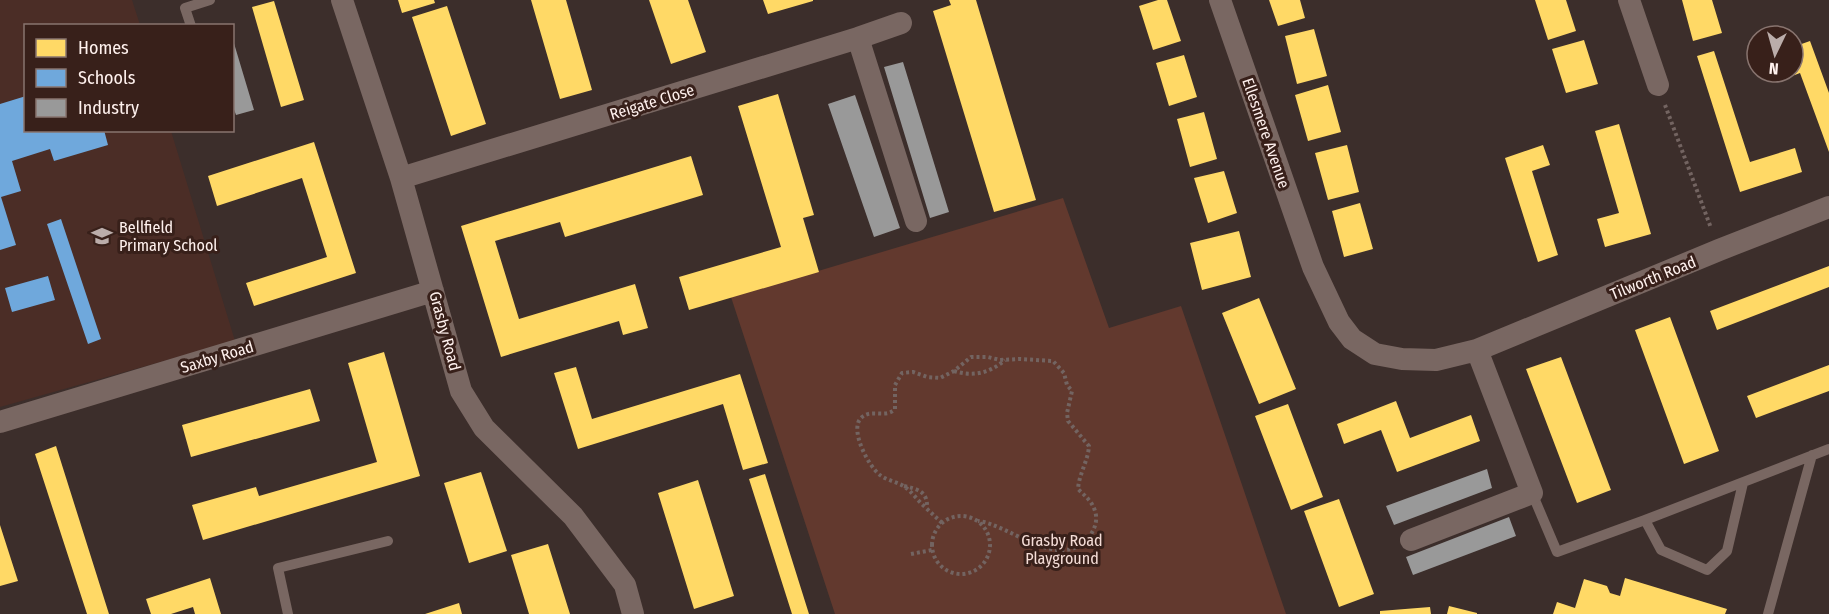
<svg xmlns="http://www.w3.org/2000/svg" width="1829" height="614" viewBox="0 0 1829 614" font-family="'Fira Sans Condensed',sans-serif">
	<rect width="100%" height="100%" fill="#3c2e2b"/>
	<path fill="#4b2d26" d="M0,0h132l8,25 -114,1v104l145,1 64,210 -235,66z"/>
	<path fill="#62392e" d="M1063,198l46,130 72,-22 105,308h-451l-104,-317z"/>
	<path fill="#ffd966" d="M398,0h36l1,3 -33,10z
		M531,0h35l26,90 -32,9z
		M649,0h39l18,52 -35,12z
		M763,0h50v1l-45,13z
		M949,0h27l60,200 -42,12 -61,-201 18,-6z
		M1158,0h9l14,41 -28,9 -14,-44z
		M1269,0h31l5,18 -27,8z
		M1535,0h31l10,31 -28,9z
		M1682,0h30l10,33 -29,8z
		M274,1l30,99 -23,7 -29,-100z
		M447,6l39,118 -35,12 -39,-119z
		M1314,29l13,47 -30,8 -12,-48z
		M1584,40l14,44 -32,9 -14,-44z
		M1810,41l19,52v59l-29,-79 -23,9 -4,-10h20v-25z
		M1714,51l36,111 45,-14 7,24 -62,20 -43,-136z
		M1184,55l13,42 -28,9 -13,-43z
		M1328,85l13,47 -33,9 -13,-46z
		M778,94l36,121 -11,3 16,54 -130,38 -10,-33 102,-30 -43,-141z
		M1204,112l13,47 -27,8 -13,-48z
		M1619,124l32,110 -46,13 -8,-28 22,-6 -24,-82z
		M314,142l42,131 -102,33 -8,-23 81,-26 -25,-79 -85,28 -9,-30z
		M1347,145l12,47 -31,8 -13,-47z
		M1543,145l7,20 -18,6 26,84 -20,7 -33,-104z
		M691,156l12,39 -138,42 -5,-15 -65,19 24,78 116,-35 13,44 -25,7 -4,-14 -118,36 -40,-131z
		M1224,171l13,42 -29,10 -14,-45z
		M1360,203l13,46 -29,8 -12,-46z
		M1239,231l12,46 -49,13 -12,-47z
		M1829,266v21l-112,43 -7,-19z
		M1259,298l37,91 -37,15 -37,-91z
		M1670,317l49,134 -35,13 -49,-134z
		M384,352l36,124 -217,64 -11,-35 64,-18 3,9 118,-34 -29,-99z
		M1561,357l50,133 -34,13 -51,-134z
		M1829,365v26l-73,27 -9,-22z
		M576,367l16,52 148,-45 28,89 -25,7 -20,-66 -145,45 -24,-76z
		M310,389l10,32 -129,36 -9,-32z
		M1396,401l14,37 61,-23 9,26 -83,31 -16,-42 -37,14 -7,-20z
		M1288,404l35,93 -32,13 -36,-94z
		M56,446l53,168h-22l-52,-160z
		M481,472l26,79 -38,12 -25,-80z
		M765,474l44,140h-17l-43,-135z
		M698,480l36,116 -40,13 -36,-116z
		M1339,499l35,95 -35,13 -35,-96z
		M0,525l18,56 -18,5z
		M548,544l22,70h-41l-18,-59z
		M210,578l11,36h-26l-2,-7 -22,7h-20l-5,-15z
		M1625,578l102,31 -2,5h-172l4,-12 18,6 9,-29 23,7 3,7 10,3z
		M459,603l3,11h-37z
		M1449,606l28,7v1h-30z
		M1430,607l1,7h-51v-3z"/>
	<path fill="#6fa8dc" d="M26,96v34h78l4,15 -54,16 -4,-12 -38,12 9,30 -20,6 15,48 -16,5v-146z
		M61,219l40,120 -13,5 -41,-120z
		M48,276l7,24 -43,12 -7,-24z"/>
	<path fill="#999" d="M233,40l21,70 -18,5 -4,-11z
		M903,62l46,150 -19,6 -46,-151z
		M855,95l45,133 -26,9 -46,-133z
		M1487,469l5,19 -98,37 -8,-19z
		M1509,517l7,19 -103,39 -7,-18z"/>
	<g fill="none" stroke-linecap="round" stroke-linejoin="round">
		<path stroke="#736461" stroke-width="4" stroke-dasharray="3 3" stroke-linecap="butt" d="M1665,105l46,123
			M954,371c19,6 36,2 51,-11
			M904,486c14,3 24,6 23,22
			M932 545a29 29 0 1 1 58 0a29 29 0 1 1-58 0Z
			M942,523c-6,-6 -11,-10 -17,-16 -7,-6 -12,-14 -20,-20 -7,-5 -17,-6 -25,-12 -11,-8 -31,-45 -19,-57 10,-10 24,1 34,-9v-24l7,-12 11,-1 14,5 13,1 14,-7 17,-14h17l12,3 20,-1 33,2 11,12 3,12 5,6 -5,22 1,8 21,25c-1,15 -10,28 -11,43 7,7 14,12 17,22 3,9 0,18 -6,26 -29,36 -80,-13 -111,-16
			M911,554l21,-4"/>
		<path stroke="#796762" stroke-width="10" d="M191,26l-6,-18 25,-8
			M1743,483l-16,68 -20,19 -46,-20 -16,-30 184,-71
			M1532,493l25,59 88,-32
			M288,614l-10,-46 110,-27
			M1768,614l44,-159"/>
		<path stroke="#796762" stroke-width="22" d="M342,0l59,178 60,213 23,37 89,88 52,69 8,29
			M1220,0l93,267 26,55 13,17 23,15 27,5 34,1 41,-10 242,-100 110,-43
			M1629,0l29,85
			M858,38l58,183
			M401,178l457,-140 43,-15
			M0,422l433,-131
			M1411,540l121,-47 -55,-143"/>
	</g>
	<defs>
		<symbol id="school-bare" viewBox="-9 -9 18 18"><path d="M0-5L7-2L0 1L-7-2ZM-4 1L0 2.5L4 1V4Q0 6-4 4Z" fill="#bbadaa" stroke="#38201a" stroke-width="2.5" paint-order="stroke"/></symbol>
	</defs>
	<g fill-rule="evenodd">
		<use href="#school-bare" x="87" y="221" width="30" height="30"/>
	</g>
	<g text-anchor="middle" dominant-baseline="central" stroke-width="6" stroke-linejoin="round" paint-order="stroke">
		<g font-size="16" fill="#fff1ee" stroke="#38201a">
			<text transform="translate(652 102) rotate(-17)">Reigate Close</text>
			<text transform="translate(1266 133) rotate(71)">Ellesmere Avenue</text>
			<text transform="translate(1653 278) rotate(-22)">Tilworth Road</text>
			<text transform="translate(445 331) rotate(75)">Grasby Road</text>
			<text transform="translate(217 357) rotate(-17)">Saxby Road</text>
		</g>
		<g font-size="16" fill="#fff1ee" stroke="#38201a" text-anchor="start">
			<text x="119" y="227">Bellfield<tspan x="119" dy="18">Primary School</tspan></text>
		</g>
		<g font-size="16" fill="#f5ddd7" stroke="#38201a">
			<text x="1062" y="540">Grasby Road<tspan x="1062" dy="18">Playground</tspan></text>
		</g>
	</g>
	<rect x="24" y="24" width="210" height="108" fill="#38201a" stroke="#88746f" stroke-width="1.5"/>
	<rect x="36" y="39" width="30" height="18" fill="#ffd966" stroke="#88746f" stroke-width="1.5"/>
	<text x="78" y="54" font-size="18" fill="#fff1ee">Homes</text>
	<rect x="36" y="69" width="30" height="18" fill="#6fa8dc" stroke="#88746f" stroke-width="1.5"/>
	<text x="78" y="84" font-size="18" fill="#fff1ee">Schools</text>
	<rect x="36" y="99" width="30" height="18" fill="#999999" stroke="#88746f" stroke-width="1.5"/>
	<text x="78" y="114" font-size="18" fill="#fff1ee">Industry</text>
	<g transform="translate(1775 54) rotate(185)"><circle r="28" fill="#38201a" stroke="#88746f" stroke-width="1.5"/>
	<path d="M0-4.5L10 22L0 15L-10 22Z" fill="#bbadaa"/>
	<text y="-9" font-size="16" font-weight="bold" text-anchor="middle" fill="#fff1ee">N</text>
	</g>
</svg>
